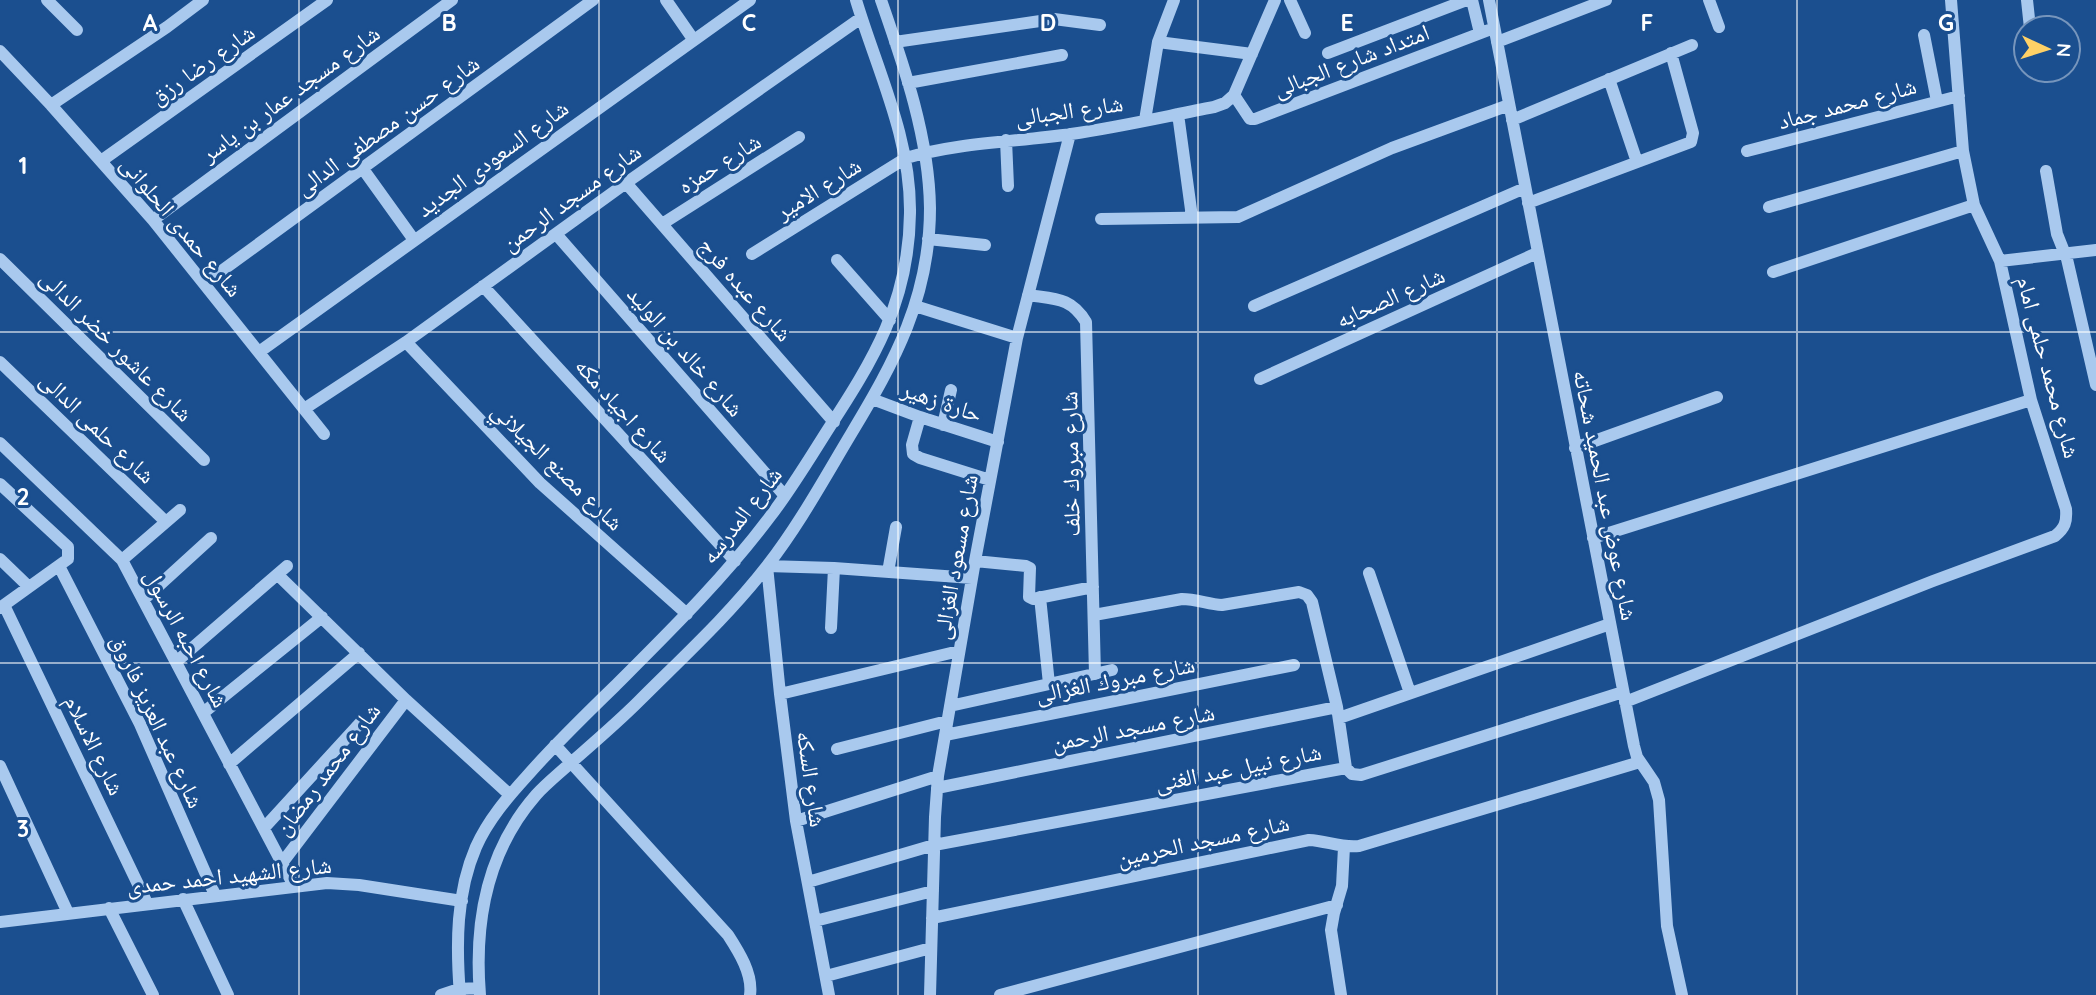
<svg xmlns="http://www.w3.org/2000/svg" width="2096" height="995" viewBox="0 0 2096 995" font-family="Quicksand,'Noto Naskh Arabic',sans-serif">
	<rect width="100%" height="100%" fill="#1b4f8f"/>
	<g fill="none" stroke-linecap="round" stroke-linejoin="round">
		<path stroke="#a9c9ee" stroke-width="12" d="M47,0l30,30
			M666,0l27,39
			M1290,0l15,33
			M1472,0l8,33
			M1489,0l145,746 3,11 17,25 5,18 8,126 15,69
			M1709,0l10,27
			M2027,0l3,28
			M1924,35l13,66
			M895,42l159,-23 46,6
			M1158,42l94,12
			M1497,42l109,-42
			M0,51l51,54 102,115 171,214
			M1328,53l139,-53
			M1609,79l28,83
			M908,83l154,-28
			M1234,95l16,24h5l239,-91
			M51,105l116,-78 36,-27
			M1178,114l14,103
			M1145,120l13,-78 16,-42
			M1512,120l180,-75
			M1006,140l2,46
			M1747,151l212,-55
			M101,161l226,-161
			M363,169l51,71
			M2046,171l11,63 10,25 29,126
			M626,183l208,239
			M1528,203l163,-61 2,-9 -22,-80
			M1769,207l194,-56
			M1101,219l137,-2 154,-69 117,-43
			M153,220l299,-220
			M662,224l137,-87
			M556,234l229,262
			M928,239l57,6
			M752,254l154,-96c54,-16 110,-16 165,-24 48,-7 96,-18 143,-27l11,-4 9,-8 41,-95
			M0,259l204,201
			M837,260l53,60
			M2000,261l96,-11
			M1773,272l201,-67
			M205,283l388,-283
			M483,286l252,275
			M1028,295c27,4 43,2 58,27l9,352
			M915,306l102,32
			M1254,306l271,-118
			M406,342l134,141 147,131
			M259,352l491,-352
			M0,362l166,160
			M1260,379l277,-126
			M872,399l48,18 78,25
			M304,409l102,-67 220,-159 235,-165
			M920,417l-8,28 1,9 7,4 70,22
			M943,425l8,-35
			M0,443l122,117 172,326
			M1575,448l142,-51
			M0,484l68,63v12l-68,49
			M1593,538l438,-138
			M0,559l29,28
			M122,560l58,-50
			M975,561l51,5 4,2 -1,29 4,2 60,-12
			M59,566l81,158 75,171
			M888,572l8,-45
			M1369,573l41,120
			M278,575l128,125 104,95
			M1040,597l9,87
			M143,600l68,-62
			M4,605l143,298
			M1094,615l88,-16c14,0 26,5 40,6l77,-13 8,3 5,7 25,105 9,61
			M831,628l3,-60
			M176,662l111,-96
			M780,694l179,-43
			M1625,702l308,-121 122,-45c10,-8 12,-14 11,-27l-35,-109 -31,-139 -26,-56 -11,-54 -12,-151
			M950,706l162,-36
			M203,713l119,-96
			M1339,718l271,-94
			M945,735l349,-70
			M555,745l173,190c11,17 25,39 22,60
			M837,749l110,-28
			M229,764l130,-111
			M0,766l68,147
			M937,788l400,-81
			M796,821l142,-45
			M264,828l97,-106
			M282,863l124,-163
			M808,882l126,-37 412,-77 6,6 9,1 262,-83
			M183,899l45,96
			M109,908l44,87
			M932,918l377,-78c18,1 32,8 50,6l281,-84
			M815,921l118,-30
			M0,922l327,-39 32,2 103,16
			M826,976l105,-28
			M441,995l18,-6 20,-1
			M460,995c-4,-50 -4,-102 16,-148 12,-27 31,-49 51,-71 28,-32 58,-61 89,-91 54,-54 107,-106 153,-167 21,-27 39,-57 58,-87 47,-72 82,-129 83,-218 1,-75 -33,-143 -54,-213
			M480,995c-6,-73 7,-144 56,-200 9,-10 20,-19 30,-28 25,-22 50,-43 73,-66 44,-44 90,-86 128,-135 32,-41 57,-87 84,-132 44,-73 79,-137 79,-226 -1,-71 -26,-142 -49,-208
			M829,995l-33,-174 -16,-127 -13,-128 67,2 138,10
			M930,995l5,-178 3,-41 37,-215 42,-223 53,-204
			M1000,995l337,-90
			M1341,995l-10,-65 3,-17 8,-27 2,-39"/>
	</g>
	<path fill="none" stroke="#fff" stroke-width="2" stroke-opacity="0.55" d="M299,0v995M599,0v995M898,0v995M1198,0v995M1497,0v995M1797,0v995M0,332h2096M0,663h2096"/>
	<g text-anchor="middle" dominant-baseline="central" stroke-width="6" stroke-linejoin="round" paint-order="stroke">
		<g font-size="23" fill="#fff" stroke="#1b4f8f">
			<text transform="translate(1351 60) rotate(-21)">امتداد شارع الجبالى</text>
			<text transform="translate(202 64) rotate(-35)">شارع رضا رزق</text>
			<text transform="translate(290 93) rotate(-36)">شارع مسجد عمار بن ياسر</text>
			<text transform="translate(1847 103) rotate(-15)">شارع محمد جماد</text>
			<text transform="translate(1069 110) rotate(-8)">شارع الجبالى</text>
			<text transform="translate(387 125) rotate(-36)">شارع حسن مصطفى الدالى</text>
			<text transform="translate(492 158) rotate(-36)">شارع السعودى الجديد</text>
			<text transform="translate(719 163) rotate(-32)">شارع حمزه</text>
			<text transform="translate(818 188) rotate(-32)">شارع الامير</text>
			<text transform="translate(571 197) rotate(-36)">شارع مسجد الرحمن</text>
			<text transform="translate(182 226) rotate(50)">شارع حمدى الحلوانى</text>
			<text transform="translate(746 289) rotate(49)">شارع عبده فرج</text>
			<text transform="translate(1390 297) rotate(-24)">شارع الصحابه</text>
			<text transform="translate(117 345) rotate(45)">شارع عاشور خضر الدالى</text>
			<text transform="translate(686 351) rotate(49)">شارع خالد بن الوليد</text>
			<text transform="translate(2049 367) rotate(75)">شارع محمد حلمى امام</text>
			<text transform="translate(942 401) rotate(19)">حارة زهير</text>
			<text transform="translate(624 410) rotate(48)">شارع اجياد مكه</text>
			<text transform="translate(98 427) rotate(44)">شارع حلمى الدالى</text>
			<text transform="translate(1070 464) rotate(-91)">شارع مبروك خلف</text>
			<text transform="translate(558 466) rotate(44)">شارع مصنع الجيلاني</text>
			<text transform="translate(1606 495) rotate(79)">شارع عوض عبد الحميد شحاته</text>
			<text transform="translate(741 515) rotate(-52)">شارع المدرسه</text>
			<text transform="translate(955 557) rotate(-80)">شارع مسعود الغزالى</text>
			<text transform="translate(187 638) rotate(62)">شارع احبه الرسول</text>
			<text transform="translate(1115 679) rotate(-11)">شارع مبروك الغزالى</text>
			<text transform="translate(158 721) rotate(65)">شارع عبد العزيز فاروق</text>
			<text transform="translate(1133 727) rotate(-11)">شارع مسجد الرحمن</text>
			<text transform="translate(95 745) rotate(64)">شارع الاسلام</text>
			<text transform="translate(1238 767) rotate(-11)">شارع نبيل عبد الغنى</text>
			<text transform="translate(327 769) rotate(-53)">شارع محمد رمضان</text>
			<text transform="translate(812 779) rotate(82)">شارع السكه</text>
			<text transform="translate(1203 840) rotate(-12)">شارع مسجد الحرمين</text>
			<text transform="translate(229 875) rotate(-6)">شارع الشهيد احمد حمدى</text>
		</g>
	</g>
	<g font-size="23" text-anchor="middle" font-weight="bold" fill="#fff" stroke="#1b4f8f" stroke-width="6" stroke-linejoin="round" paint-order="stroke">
		<text x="150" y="31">A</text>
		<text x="449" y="31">B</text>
		<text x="749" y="31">C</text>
		<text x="1048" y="31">D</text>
		<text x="1347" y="31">E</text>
		<text x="1647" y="31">F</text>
		<text x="1946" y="31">G</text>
		<text x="23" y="174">1</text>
		<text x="23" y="505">2</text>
		<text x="23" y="837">3</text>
	</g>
	<g transform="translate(2047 49) rotate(94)"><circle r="33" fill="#1b4f8f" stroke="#7695bc" stroke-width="2"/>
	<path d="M0-5L12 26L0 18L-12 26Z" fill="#ffd166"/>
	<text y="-10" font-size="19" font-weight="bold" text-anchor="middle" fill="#ffffff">N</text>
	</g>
</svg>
